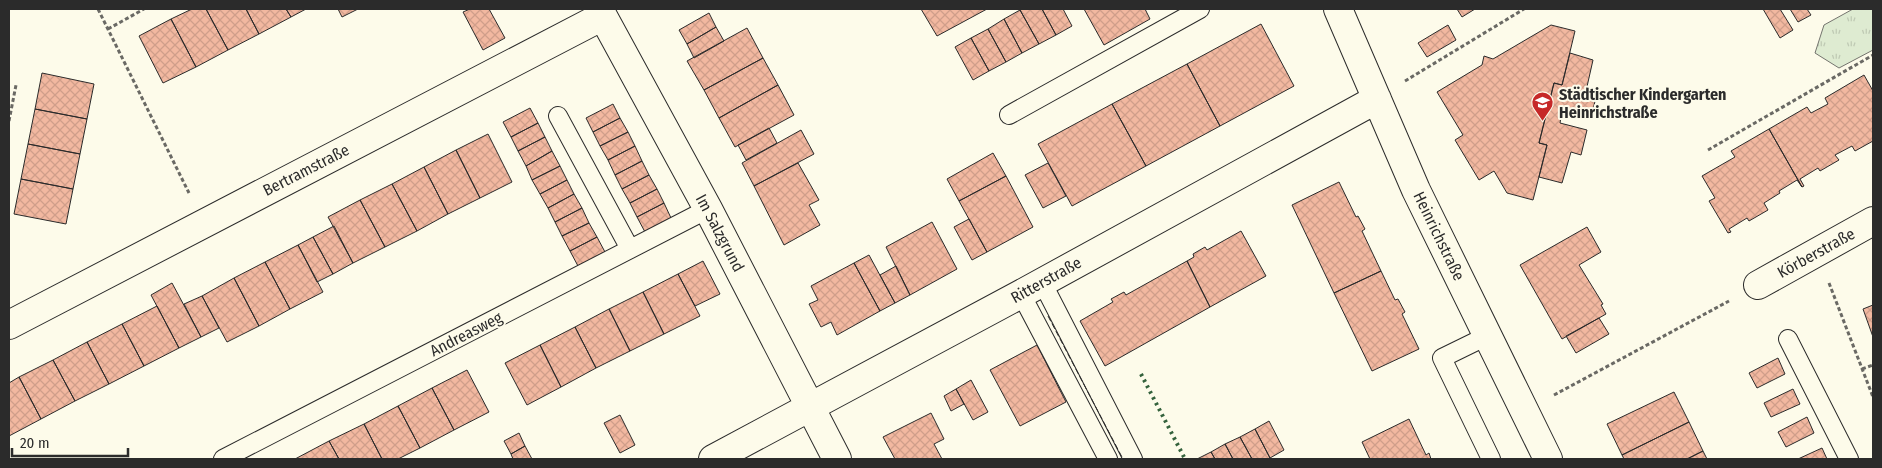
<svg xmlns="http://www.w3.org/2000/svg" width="1882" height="468" viewBox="0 0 1882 468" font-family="'Fira Sans Condensed',sans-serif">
	<defs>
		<pattern id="park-tufts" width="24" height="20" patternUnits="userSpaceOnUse" patternTransform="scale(1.25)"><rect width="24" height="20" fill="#deebd1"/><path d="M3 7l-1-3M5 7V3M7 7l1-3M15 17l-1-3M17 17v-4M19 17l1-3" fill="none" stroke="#bfcab4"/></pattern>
		<pattern id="building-cross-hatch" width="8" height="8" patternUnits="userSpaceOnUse" patternTransform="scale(1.25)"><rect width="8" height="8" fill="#f2b8a0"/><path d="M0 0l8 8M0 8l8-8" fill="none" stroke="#d09e8a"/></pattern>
	</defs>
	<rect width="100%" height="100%" fill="#fdfbea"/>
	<path fill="url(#park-tufts)" stroke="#74746e" d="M1853,9h20v41l-34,18 -24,-15 9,-28z"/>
	<path fill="url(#building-cross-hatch)" stroke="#2b2b2b" d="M192,9h14l22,41 -32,17 -25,-48z
		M206,9h40l13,25 -31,16z
		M246,9h40l5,8 -32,17z
		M286,9h20l-15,8z
		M338,9h20l-16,8z
		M470,9h19l16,29 -22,12 -20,-38z
		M921,9h66l-50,27z
		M1023,9h19l14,26 -17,9 -19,-34z
		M1042,9h21l9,17 -16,9z
		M1084,9h61l5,10 -46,26z
		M1457,9h18l-13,8z
		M1763,9h17l13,21 -13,8z
		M1790,9h17l4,6 -13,7z
		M1020,10l19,34 -17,9 -18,-34z
		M709,13l7,14 -29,17 -8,-14z
		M171,19l25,48 -33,16 -24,-47z
		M1004,19l18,34 -16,9 -18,-33z
		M1261,24l33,62 -74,40 -33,-62z
		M1448,25l8,15 -29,17 -9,-14z
		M1551,25l24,6 -13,54 -8,-2 -15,60 8,2 -14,55 -26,-7 -13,-22 -15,9 -24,-40 8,-5 -26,-43 45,-27 2,-9 9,3z
		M716,27l8,14 -30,17 -7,-14z
		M747,28l16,30 -59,32 -17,-29z
		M988,29l18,33 -17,9 -18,-33z
		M971,38l18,33 -16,9 -18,-33z
		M1570,53l23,7 -7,31 11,2 -6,25 -29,-7 -2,12 27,7 -6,25 -10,-3 -9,31 -23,-6 8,-32 -8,-2 15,-60 8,2z
		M763,58l15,27 -59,33 -15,-28z
		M1187,64l33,62 -74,40 -34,-62z
		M42,73l52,11 -7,35 -52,-10z
		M1864,75l9,16v50l-18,10 -3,-5 -17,9 4,5 -19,11 -2,-3 -18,11 4,7 -2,1 -33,-58 38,-22 4,6 17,-9 -3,-6z
		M778,85l16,30 -59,32 -16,-29z
		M613,104l7,14 -27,14 -7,-14z
		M1112,104l34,62 -74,40 -34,-62z
		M530,108l8,15 -27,14 -8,-15z
		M35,109l52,10 -7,35 -52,-10z
		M620,118l8,14 -28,14 -7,-14z
		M538,123l7,14 -27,14 -7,-14z
		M769,128l8,15 -31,17 -8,-15z
		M1769,129l33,58 -5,-7 -18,11 1,2 -16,10 4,7 -19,11 -2,-3 -18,11 2,3 -3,1 -19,-32 6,-3 -13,-22 33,-19 -4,-6z
		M801,130l13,24 -60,32 -12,-23z
		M628,132l7,14 -27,14 -8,-14z
		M488,134l24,48 -32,16 -24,-48z
		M545,137l7,14 -26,15 -8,-15z
		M28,144l52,10 -7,35 -52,-10z
		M635,146l7,15 -27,14 -7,-15z
		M456,150l24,48 -32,16 -24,-47z
		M552,151l8,15 -28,14 -6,-14z
		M993,153l13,23 -47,25 -12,-22z
		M642,161l7,14 -27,14 -7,-14z
		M798,163l21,37 -10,5 11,20 -36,20 -30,-59z
		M1048,163l18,33 -23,12 -18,-33z
		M560,166l7,14 -27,14 -8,-14z
		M424,167l24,47 -31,17 -25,-47z
		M649,175l8,14 -27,14 -8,-14z
		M1006,176l27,51 -46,25 -28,-51z
		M21,179l52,10 -7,35 -52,-10z
		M567,180l7,14 -26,14 -8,-14z
		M1339,182l17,35 2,-1 7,13 -3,2 19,40 -47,22 -42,-88z
		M392,184l25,47 -32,16 -25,-47z
		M657,189l7,14 -27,14 -7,-14z
		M574,194l8,14 -27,14 -7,-14z
		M360,200l25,47 -32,16 -25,-46z
		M664,203l7,15 -26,14 -8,-15z
		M582,208l7,15 -27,13 -7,-14z
		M969,219l18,33 -15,8 -18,-33z
		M932,222l25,47 -47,26 -24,-48z
		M589,223l8,14 -27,14 -8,-15z
		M334,226l19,37 -20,11 -20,-37z
		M1587,227l14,25 -22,13 24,39 -2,1 5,9 -44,25 -42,-74z
		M1241,231l25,45 -56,31 -23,-46 7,-4 -1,-3 12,-7 2,3z
		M313,237l20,37 -16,8 -19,-37z
		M597,237l8,15 -27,14 -8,-15z
		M298,245l25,47 -33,17 -25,-47z
		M869,255l26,48 -15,8 -26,-48z
		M703,261l17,33 -25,12 -17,-32z
		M1187,261l23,46 -105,59 -25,-45 33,-19 -2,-3 13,-7 2,3z
		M265,262l25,47 -31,17 -25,-48z
		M854,263l26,48 -43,24 -6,-13 -10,5 -12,-23 9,-4 -7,-14z
		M896,266l14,29 -15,8 -15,-28z
		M1381,271l14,29 3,-1 7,13 -3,2 17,35 -47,22 -38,-78z
		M678,274l22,42 -36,18 -21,-42z
		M234,278l25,48 -32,16 -25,-46z
		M172,283l29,54 -22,11 -28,-53z
		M643,292l21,42 -34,17 -21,-42z
		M202,296l17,32 -18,9 -17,-33z
		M1873,305v32l-10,-28z
		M157,306l22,42 -35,18 -22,-42z
		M609,309l21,42 -34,17 -21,-41z
		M1599,318l10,16 -33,19 -10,-17z
		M122,324l22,42 -35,18 -22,-42z
		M575,327l21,41 -35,19 -21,-42z
		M87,342l22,42 -34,17 -22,-41z
		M540,345l21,42 -34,18 -22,-42z
		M1037,345l29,57 -46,24 -30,-56z
		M1778,358l7,16 -28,14 -8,-15z
		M53,360l22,41 -34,18 -22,-42z
		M467,370l22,42 -35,18 -22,-42z
		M19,377l22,42 -32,17v-53z
		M971,380l17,32 -15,8 -17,-31z
		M432,388l22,42 -34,18 -22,-42z
		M956,389l8,15 -13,7 -7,-15z
		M1793,389l7,15 -29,13 -7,-14z
		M1674,392l15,30 -67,33 -15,-31z
		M398,406l22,42 -22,11h-16l-18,-35z
		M931,413l13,26 -10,5 8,15h-47l-12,-22z
		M620,415l15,30 -15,8 -16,-30z
		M1807,417l7,16 -28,14 -8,-15z
		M1409,419l17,36 3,-2 2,6h-61l-8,-17z
		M1269,421l15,29 -14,8 -15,-29z
		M1689,422l14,29 -16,8h-63l-2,-4z
		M364,424l18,35h-43l-10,-18z
		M1255,429l15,29 -3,1h-15l-12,-22z
		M519,433l6,13 -14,8 -7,-13z
		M1240,437l12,22h-19l-8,-15z
		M329,441l10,18h-44z
		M1225,444l8,15h-18l-4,-7z
		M525,446l7,13h-19l-2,-5z
		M1822,448l5,11h-29z
		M1703,451l4,8h-20z
		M1211,452l4,7h-18z"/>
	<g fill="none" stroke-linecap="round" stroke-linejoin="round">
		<defs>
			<path id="service" d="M1009,115l191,-106
				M558,116l72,133
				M1042,282l91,177
				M1021,294l87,165
				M1487,336l-45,22 49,101
				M1788,339l61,120
				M223,459l485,-250"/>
			<path id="minor" d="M599,9l109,200 129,250
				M1338,9l78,181 132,269
				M1758,285l115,-64
				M9,325l594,-309
				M713,459l308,-165 356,-195"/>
		</defs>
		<use href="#service" stroke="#2b2b2b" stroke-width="20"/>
		<use href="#minor" stroke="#2b2b2b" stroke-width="30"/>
		<path stroke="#6a6964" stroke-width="3" stroke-dasharray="4 2.5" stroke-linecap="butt" d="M98,9l91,184
			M108,29l36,-20
			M1405,81l119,-72
			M9,121l7,-36
			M1708,150l165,-95
			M1829,283l44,114
			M1862,369l11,-4
			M1554,395l175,-94"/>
		<use href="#service" stroke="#fdfbea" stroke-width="18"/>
		<use href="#minor" stroke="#fdfbea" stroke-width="28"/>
		<path stroke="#34623c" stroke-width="4" stroke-dasharray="2.5 4" stroke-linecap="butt" d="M1141,374l44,85"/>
		<path stroke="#2b2b2b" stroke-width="1" stroke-dasharray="6 2.5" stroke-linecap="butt" d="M1048,316l75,143"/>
	</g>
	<defs>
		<symbol id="school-pin" viewBox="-11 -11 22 30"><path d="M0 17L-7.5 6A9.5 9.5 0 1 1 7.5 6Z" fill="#c62828" stroke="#fdfbea"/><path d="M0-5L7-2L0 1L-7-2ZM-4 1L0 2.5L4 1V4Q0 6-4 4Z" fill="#fff"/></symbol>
	</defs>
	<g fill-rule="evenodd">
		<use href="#school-pin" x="1530" y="90" width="25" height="34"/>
	</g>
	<g text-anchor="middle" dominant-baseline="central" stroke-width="4" stroke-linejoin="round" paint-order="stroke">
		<g font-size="16" font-weight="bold" fill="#2b2b2b" stroke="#fdfbea" text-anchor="start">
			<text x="1559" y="94">Städtischer Kindergarten<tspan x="1559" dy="18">Heinrichstraße</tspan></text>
		</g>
		<g font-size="16" fill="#2b2b2b" stroke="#fdfbea">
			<text transform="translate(306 170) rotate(-27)">Bertramstraße</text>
			<text transform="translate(720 233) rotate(62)">Im Salzgrund</text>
			<text transform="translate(1439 236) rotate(64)">Heinrichstraße</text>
			<text transform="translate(1816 253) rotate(-29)">Körberstraße</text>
			<text transform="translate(1046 280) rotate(-29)">Ritterstraße</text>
			<text transform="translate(466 334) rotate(-27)">Andreasweg</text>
		</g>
	</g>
	<rect width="1882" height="468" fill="none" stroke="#2b2b2b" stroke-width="20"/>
	<path d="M12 448v8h116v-8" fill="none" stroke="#2b2b2b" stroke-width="2.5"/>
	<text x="20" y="448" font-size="15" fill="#2b2b2b" stroke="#fdfbea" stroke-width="4" paint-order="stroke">20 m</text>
</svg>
